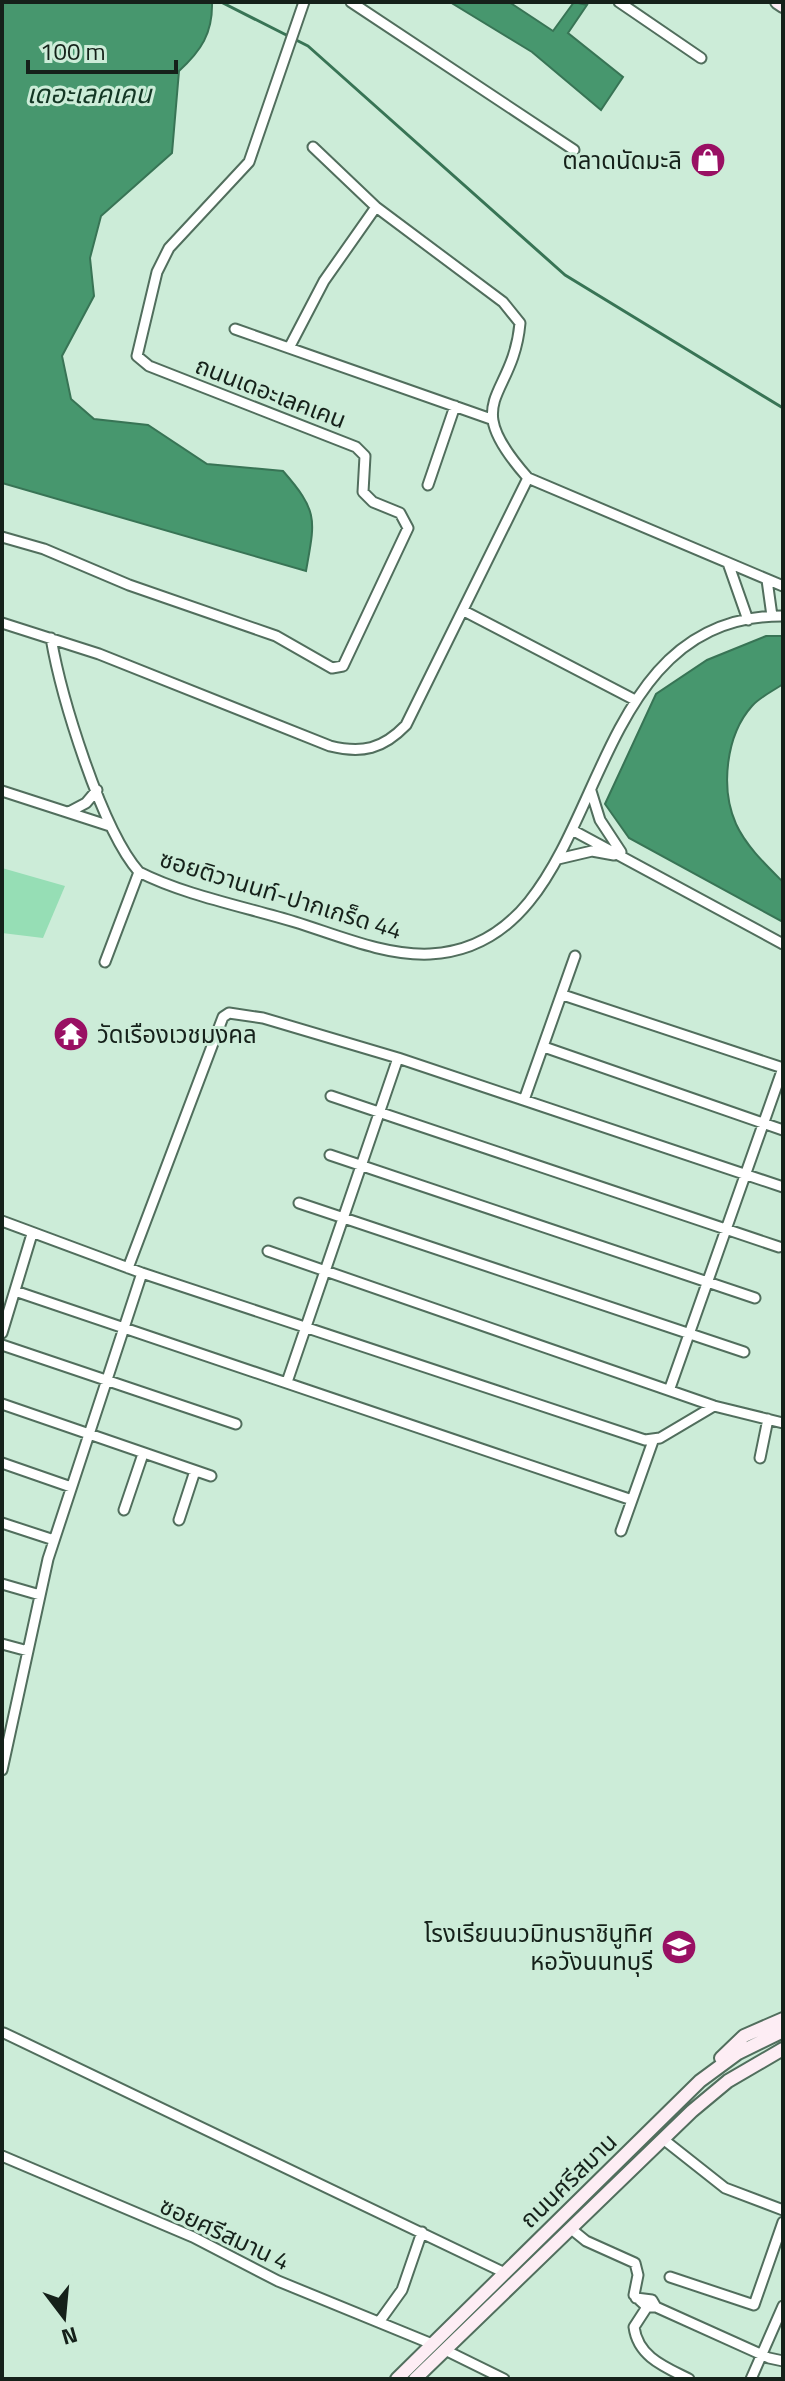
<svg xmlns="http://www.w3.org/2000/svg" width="785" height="2381" viewBox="0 0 785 2381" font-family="'Titillium Web','Noto Sans Thai',sans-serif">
	<rect width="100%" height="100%" fill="#ccecd8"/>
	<path fill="#96deb5" d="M2,868l63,18 -22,52 -41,-5z"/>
	<path fill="#47976e" stroke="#387455" stroke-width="2" d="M2,2h210c1,31 -11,49 -33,69l-7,82 -71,63 -11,42 4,38 -32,60 9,43 23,20 54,6 59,39 76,7c36,41 32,49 23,100l-304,-88z
		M450,2h59l44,29 21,-29 13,3 -19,28 55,44 -22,33 -69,-58z
		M766,636h17v48c-10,7 -23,13 -31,22 -26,29 -32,82 -16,118 10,22 30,41 47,58v40l-154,-84 -24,-34 51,-110 51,-34z"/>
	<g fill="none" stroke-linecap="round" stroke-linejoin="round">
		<path stroke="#387455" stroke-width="3" d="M221,2l87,44 257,229 218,133"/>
		<defs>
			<path id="minor" d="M351,2l223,148
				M619,2l82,56
				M235,329l256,90
				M289,348l35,-67 52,-74
				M528,478l255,108
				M428,485l27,-79
				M2,537l42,12 85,36 147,51 56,32 11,-2 65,-138 -8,-15 -27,-11 -10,-10 2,-36 -9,-9 -207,-81 -12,-10 20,-84 12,-24 80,-86 55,-160
				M728,563l20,57
				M767,580l5,36
				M464,611l171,89
				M2,623l97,31 231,92c32,8 53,3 76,-21l122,-247c-71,-80 -15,-77 -8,-155l-17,-21 -127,-95 -63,-60
				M51,638c10,58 50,191 88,234 45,23 107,35 156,50 42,13 90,34 135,32 185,-9 135,-339 353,-338
				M2,791l108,35
				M591,791l9,29 21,32
				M69,812l17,-9 11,-13
				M574,831l209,113
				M558,859l34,-8 22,4
				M105,962l34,-90
				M563,995l220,73
				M544,1047l239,83
				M331,1096l448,151
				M524,1100l51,-144
				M330,1155l425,143
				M299,1203l445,149
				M2,1221l140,52 503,167 15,-2 54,-32
				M268,1251l446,155 69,17
				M128,1268l95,-251 6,-4 34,5 135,40 385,129
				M15,1291l617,209
				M2,1333l30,-99
				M2,1345l234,79
				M287,1382l111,-324
				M670,1388l113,-320
				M2,1404l209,72
				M760,1458l8,-39
				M2,1463l69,24
				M124,1510l19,-56
				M179,1520l16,-49
				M2,1523l52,17
				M621,1531l32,-90
				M2,1584l38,11
				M2,1644l26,7
				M2,1770l46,-211 94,-286
				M4,2033l501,240
				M663,2139l62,49 58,22
				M2,2156l191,81 85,44 154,63
				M570,2228l16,13 49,22 3,12 -4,20 13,12h9l113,51 14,3
				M670,2277l84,28 29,-83
				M636,2298l16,2 4,7
				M647,2307l-13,20c4,30 31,40 55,52
				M379,2322l23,-32 20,-58
				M445,2350l59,29
				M751,2379l32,-73"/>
			<path id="secondary" d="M777,2l6,4
				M721,2058l23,-22 39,-17
				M397,2379l303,-298 38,-28 45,-22
				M415,2379l277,-268 36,-30 55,-32"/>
		</defs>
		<use href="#minor" stroke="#516e5d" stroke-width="13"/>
		<use href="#secondary" stroke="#516e5d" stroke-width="16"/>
		<use href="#minor" stroke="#fff" stroke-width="9"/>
		<use href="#secondary" stroke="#fdedf4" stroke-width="12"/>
	</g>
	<defs>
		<symbol id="shop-disc" viewBox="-11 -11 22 22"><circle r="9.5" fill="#991063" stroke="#ccecd8"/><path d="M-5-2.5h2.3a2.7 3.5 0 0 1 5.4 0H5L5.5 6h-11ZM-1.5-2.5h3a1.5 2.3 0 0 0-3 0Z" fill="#fff"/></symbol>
		<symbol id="temple-disc" viewBox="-11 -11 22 22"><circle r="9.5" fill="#991063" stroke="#ccecd8"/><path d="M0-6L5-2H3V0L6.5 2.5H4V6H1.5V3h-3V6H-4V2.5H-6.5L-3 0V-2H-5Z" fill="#fff"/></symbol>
		<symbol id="school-disc" viewBox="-11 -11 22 22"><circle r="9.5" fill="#991063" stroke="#ccecd8"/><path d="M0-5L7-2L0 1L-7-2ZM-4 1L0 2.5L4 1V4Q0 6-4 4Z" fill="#fff"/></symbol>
	</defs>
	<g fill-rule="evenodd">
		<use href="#shop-disc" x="688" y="140" width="40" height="40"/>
		<use href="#temple-disc" x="51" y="1014" width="40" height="40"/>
		<use href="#school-disc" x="659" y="1927" width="40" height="40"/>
	</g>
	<g text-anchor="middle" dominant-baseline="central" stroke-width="6" stroke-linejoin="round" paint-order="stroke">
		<g font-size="24" fill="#15211a" stroke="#ccecd8" text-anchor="end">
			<text x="682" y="160">ตลาดนัดมะลิ</text>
			<text x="97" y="1034" text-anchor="start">วัดเรืองเวชมงคล</text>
			<text x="653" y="1933">โรงเรียนนวมิทนราชินูทิศ<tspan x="653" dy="28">หอวังนนทบุรี</tspan></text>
		</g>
		<g font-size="24" fill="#15211a" stroke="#ccecd8">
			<text transform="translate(271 392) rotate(21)">ถนนเดอะเลคเคน</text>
			<text transform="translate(281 894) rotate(17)">ซอยติวานนท์-ปากเกร็ด 44</text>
			<text transform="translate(568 2180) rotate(-44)">ถนนศรีสมาน</text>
			<text transform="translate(225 2233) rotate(25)">ซอยศรีสมาน 4</text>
		</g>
		<g font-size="26" font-style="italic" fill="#133624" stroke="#ccecd8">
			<text x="89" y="93">เดอะเลคเคน</text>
		</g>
	</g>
	<rect width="785" height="2381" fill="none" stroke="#15211a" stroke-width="8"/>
	<g transform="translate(64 2317) rotate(164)" stroke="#ccecd8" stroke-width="6" paint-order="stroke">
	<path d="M0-6L14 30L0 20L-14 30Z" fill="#15211a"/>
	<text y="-12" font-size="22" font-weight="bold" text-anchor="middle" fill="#15211a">N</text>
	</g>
	<path d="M28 60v12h148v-12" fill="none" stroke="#15211a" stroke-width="4"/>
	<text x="40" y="60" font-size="24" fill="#15211a" stroke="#ccecd8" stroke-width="6" paint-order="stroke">100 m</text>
</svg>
